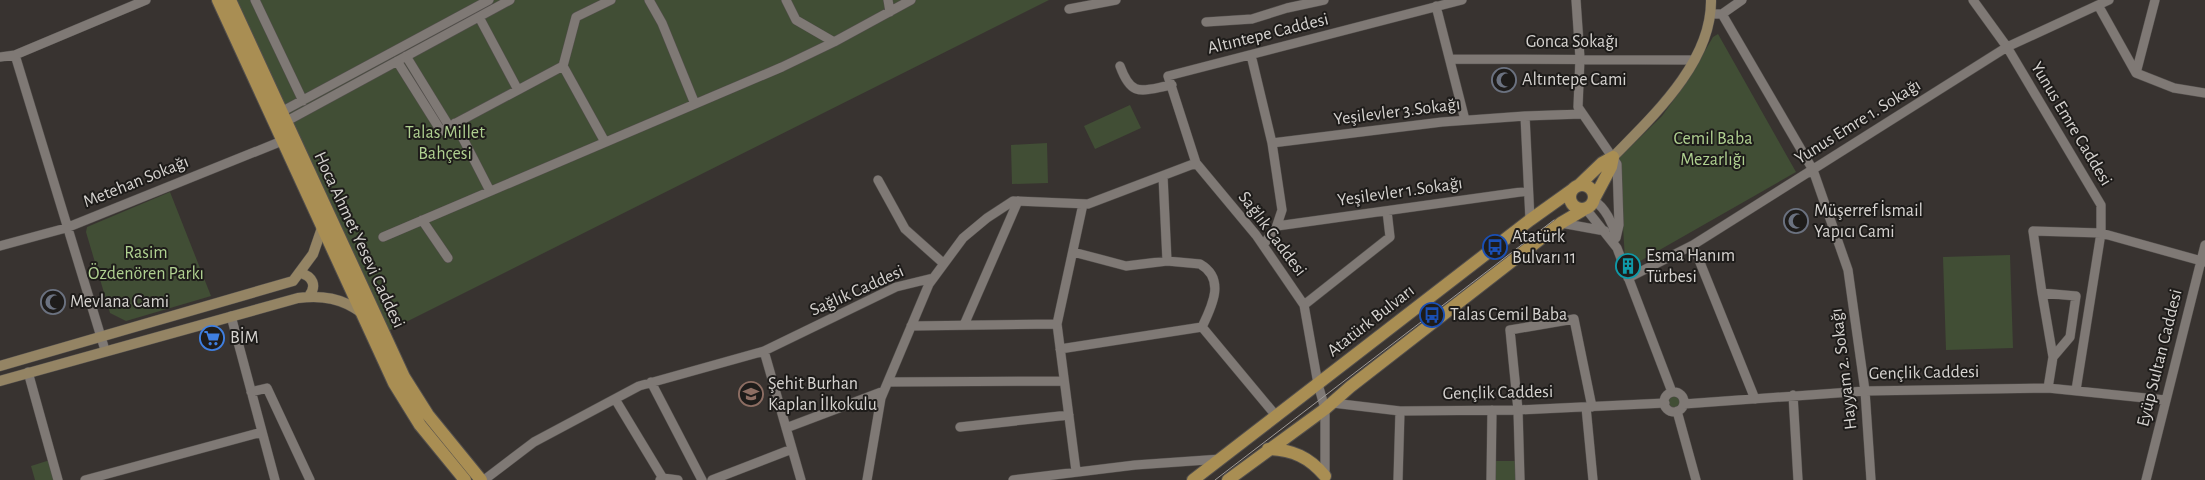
<svg xmlns="http://www.w3.org/2000/svg" width="2205" height="480" viewBox="0 0 2205 480" font-family="'Alegreya Sans',sans-serif">
	<rect width="100%" height="100%" fill="#383330"/>
	<path fill="#414e35" d="M224,0h825l-671,336z
		M1718,34l78,138 -161,92 -4,-7 -6,3 -6,-102 43,-42 26,-36 25,-43z
		M1130,105l11,23 -46,21 -11,-23z
		M1047,143l1,40 -36,1 -1,-39z
		M170,192l41,104 -85,25 -16,-8 -24,-81 1,-5z
		M2010,255l3,93 -67,2 -3,-93z
		M1668.5 402a5.5 5.5 0 1 1 11 0a5.5 5.5 0 1 1-11 0Z
		M50,460l5,20h-20l-4,-14z
		M1494,461h26v19h-26z"/>
	<g fill="none" stroke-linecap="round" stroke-linejoin="round">
		<defs>
			<path id="street" d="M255,0l48,101
				M649,0l13,23 33,81
				M786,0l10,20 38,22
				M888,0l2,12
				M1576,0l4,58 -2,49 39,57 2,61 -3,13
				M1973,0l34,47 94,158v28l-25,157
				M2098,5l38,68 38,15 31,5
				M1436,6l29,114
				M1069,9l47,-9
				M1711,14h11l91,156 35,100 17,121 6,89
				M1722,14l20,-14
				M479,17l39,73
				M1206,22l46,-3 35,-11 37,-8
				M15,55l90,295
				M1251,55l21,88 10,67 -6,18 -13,17
				M406,56l43,70
				M0,57l15,-2 131,-55
				M1450,59l244,1
				M397,61l44,70 122,-65 13,-49 35,-17
				M563,66l42,76
				M1120,66c12,33 22,24 52,19
				M2136,73l19,-73
				M281,112l208,-112
				M285,122l225,-122
				M455,123l35,68
				M1272,143l170,-21 83,-6
				M1163,176l4,85
				M878,180l27,49 38,34
				M1594,201c11,6 19,23 22,35
				M1586,209l31,39 55,144
				M422,220l26,38
				M1530,220l-5,-104 56,-2
				M1561,223l44,8
				M1277,226l251,-35
				M383,237l399,-170 52,-25 77,-42
				M1693,245l62,154
				M0,246l66,-18 216,-87
				M1073,252l53,14 41,-5 33,3c26,15 12,42 2,63
				M1628,278l65,-33 314,-198 102,-47
				M2042,293l11,64 17,-20 6,-41 -34,-3 -9,-62 68,2 104,29
				M1304,305l86,-68 -3,-26
				M231,316l44,164
				M964,325l54,-124
				M911,326l146,-2
				M1202,327l75,90
				M1060,349l142,-22
				M764,351l37,129
				M28,372l30,108
				M651,382l51,98
				M888,382l176,-1
				M2048,388l5,-31
				M251,392l16,-4 43,92
				M1664 402a10 10 0 1 1 20 0a10 10 0 1 1-20 0Z
				M1793,395l5,85
				M615,399l49,81
				M1333,403l67,8 118,-1 147,-7
				M1684,404l181,-13 183,-3 117,12
				M1586,407l7,73
				M1677,411l19,69
				M960,427l109,-12
				M786,428l98,-37
				M1076,471l-19,-147 26,-120
				M1325,477v-68l-7,-25 -14,-79 -48,-70 -60,-72 -28,-87 294,-76
				M85,480l177,-48
				M484,480l50,-38 105,-56 125,-35 132,-64 37,-9
				M660,480l3,-2 15,2
				M712,480l80,-31
				M867,480l14,-82 48,-114 34,-46 24,-20 26,-17 75,3 108,-41
				M1013,480l122,-15 86,-6
				M1398,480l2,-69
				M1491,480l1,-70
				M1520,480l-2,-70 -8,-80 64,-11 18,88
				M2146,480l59,-235"/>
			<path id="secondary" d="M1613,157c40,-41 99,-95 98,-157
				M300,273c13,3 17,13 9,23
				M0,366l293,-85 20,-27 9,-26
				M0,381l298,-83c24,-3 44,0 64,15"/>
			<path id="primary" d="M218,0l176,383 26,42 45,55
				M230,0l174,377 24,38 53,65
				M1570 197a12 12 0 1 1 24 0a12 12 0 1 1-24 0Z
				M1578,186l24,-23 11,-6
				M1595,197l16,-30 2,-10
				M1268,449c25,1 41,8 57,27
				M1193,480l337,-260 42,-30
				M1228,480l97,-71 25,-22 211,-164 22,-13"/>
		</defs>
		<use href="#street" stroke="#534f4c" stroke-width="10"/>
		<use href="#secondary" stroke="#534f4c" stroke-width="11"/>
		<use href="#primary" stroke="#534f4c" stroke-width="14"/>
		<use href="#street" stroke="#7f7975" stroke-width="9"/>
		<use href="#secondary" stroke="#948464" stroke-width="10"/>
		<use href="#primary" stroke="#a98e53" stroke-width="12"/>
		<path stroke="#9e9a97" stroke-width="1" d="M1215,480l339,-260"/>
	</g>
	<defs>
		<symbol id="mosque-ring" viewBox="-11 -11 22 22"><circle r="9.5" fill="#1e1c1a" stroke="#6b7280" stroke-width="1.5"/><path d="M3.5-4.9A6 6 0 1 0 3.5 4.9A5 5 0 1 1 3.5-4.9Z" fill="#6b7280"/></symbol>
		<symbol id="bus-ring" viewBox="-11 -11 22 22"><circle r="9.5" fill="#1e1c1a" stroke="#1a4fb4" stroke-width="1.5"/><path d="M-5-6H5V4H4V6H2V4H-2V6H-4V4H-5ZM-3.5-4V0h7V-4ZM-3.5 1.2v1.5H-2V1.2ZM2 1.2v1.5H3.5V1.2Z" fill="#1a4fb4"/></symbol>
		<symbol id="building-ring" viewBox="-11 -11 22 22"><circle r="9.5" fill="#1e1c1a" stroke="#0f9aa8" stroke-width="1.5"/><path d="M-4-6H4V6H1V3H-1V6H-4ZM-2.5-4.3h1.7v1.8h-1.7ZM.8-4.3h1.7v1.8H.8ZM-2.5-1h1.7V.8h-1.7ZM.8-1h1.7V.8H.8Z" fill="#0f9aa8"/></symbol>
		<symbol id="supermarket-ring" viewBox="-11 -11 22 22"><circle r="9.5" fill="#1e1c1a" stroke="#3f7fe0" stroke-width="1.5"/><path d="M-6-5.5h2.5l.6 2H6L4.5 2H-2.5L-4.4-4H-6ZM-1.5 3.2a1.3 1.3 0 1 0 .1 0ZM3 3.2a1.3 1.3 0 1 0 .1 0Z" fill="#3f7fe0"/></symbol>
		<symbol id="school-ring" viewBox="-11 -11 22 22"><circle r="9.5" fill="#1e1c1a" stroke="#8d6e63" stroke-width="1.5"/><path d="M0-5L7-2L0 1L-7-2ZM-4 1L0 2.5L4 1V4Q0 6-4 4Z" fill="#8d6e63"/></symbol>
	</defs>
	<g fill-rule="evenodd">
		<use href="#mosque-ring" x="1490" y="66" width="28" height="28"/>
		<use href="#mosque-ring" x="1782" y="207" width="28" height="28"/>
		<use href="#bus-ring" x="1481" y="233" width="28" height="28"/>
		<use href="#building-ring" x="1614" y="252" width="28" height="28"/>
		<use href="#mosque-ring" x="39" y="288" width="28" height="28"/>
		<use href="#bus-ring" x="1418" y="301" width="28" height="28"/>
		<use href="#supermarket-ring" x="198" y="324" width="28" height="28"/>
		<use href="#school-ring" x="737" y="380" width="28" height="28"/>
	</g>
	<g text-anchor="middle" dominant-baseline="central" stroke-width="4" stroke-linejoin="round" paint-order="stroke">
		<g font-size="18" fill="#d6d3d0" stroke="#1e1c1a">
			<text transform="translate(1268 34) rotate(-14)">Altıntepe Caddesi</text>
			<text x="1572" y="42">Gonca Sokağı</text>
			<text transform="translate(1397 112) rotate(-7)">Yeşilevler 3.Sokağı</text>
			<text transform="translate(1858 122) rotate(-32)">Yunus Emre 1. Sokağı</text>
			<text transform="translate(2071 124) rotate(59)">Yunus Emre Caddesi</text>
			<text transform="translate(136 182) rotate(-22)">Metehan Sokağı</text>
			<text transform="translate(1400 192) rotate(-8)">Yeşilevler 1.Sokağı</text>
			<text transform="translate(1272 234) rotate(53)">Sağlık Caddesi</text>
			<text transform="translate(359 240) rotate(65)">Hoca Ahmet Yesevi Caddesi</text>
			<text transform="translate(857 291) rotate(-24)">Sağlık Caddesi</text>
			<text transform="translate(1371 321) rotate(-38)">Atatürk Bulvarı</text>
			<text transform="translate(2160 358) rotate(-76)">Eyüp Sultan Caddesi</text>
			<text transform="translate(1844 369) rotate(-97)">Hayyam 2. Sokağı</text>
			<text transform="translate(1924 373) rotate(-1)">Gençlik Caddesi</text>
			<text transform="translate(1498 393) rotate(-1)">Gençlik Caddesi</text>
		</g>
		<g font-size="18" fill="#d6d3d0" stroke="#1e1c1a" text-anchor="start">
			<text x="1522" y="80">Altıntepe Cami</text>
			<text x="1814" y="211">Müşerref İsmail<tspan x="1814" dy="21">Yapıcı Cami</tspan></text>
			<text x="1512" y="237">Atatürk<tspan x="1512" dy="21">Bulvarı 11</tspan></text>
			<text x="1646" y="256">Esma Hanım<tspan x="1646" dy="21">Türbesi</tspan></text>
			<text x="70" y="302">Mevlana Cami</text>
			<text x="1450" y="315">Talas Cemil Baba</text>
			<text x="230" y="338">BİM</text>
			<text x="768" y="384">Şehit Burhan<tspan x="768" dy="21">Kaplan İlkokulu</tspan></text>
		</g>
		<g font-size="18" fill="#afd090" stroke="#1e1c1a">
			<text x="445" y="133">Talas Millet<tspan x="445" dy="21">Bahçesi</tspan></text>
			<text x="1713" y="139">Cemil Baba<tspan x="1713" dy="21">Mezarlığı</tspan></text>
			<text x="146" y="253">Rasim<tspan x="146" dy="21">Özdenören Parkı</tspan></text>
		</g>
	</g>
</svg>
